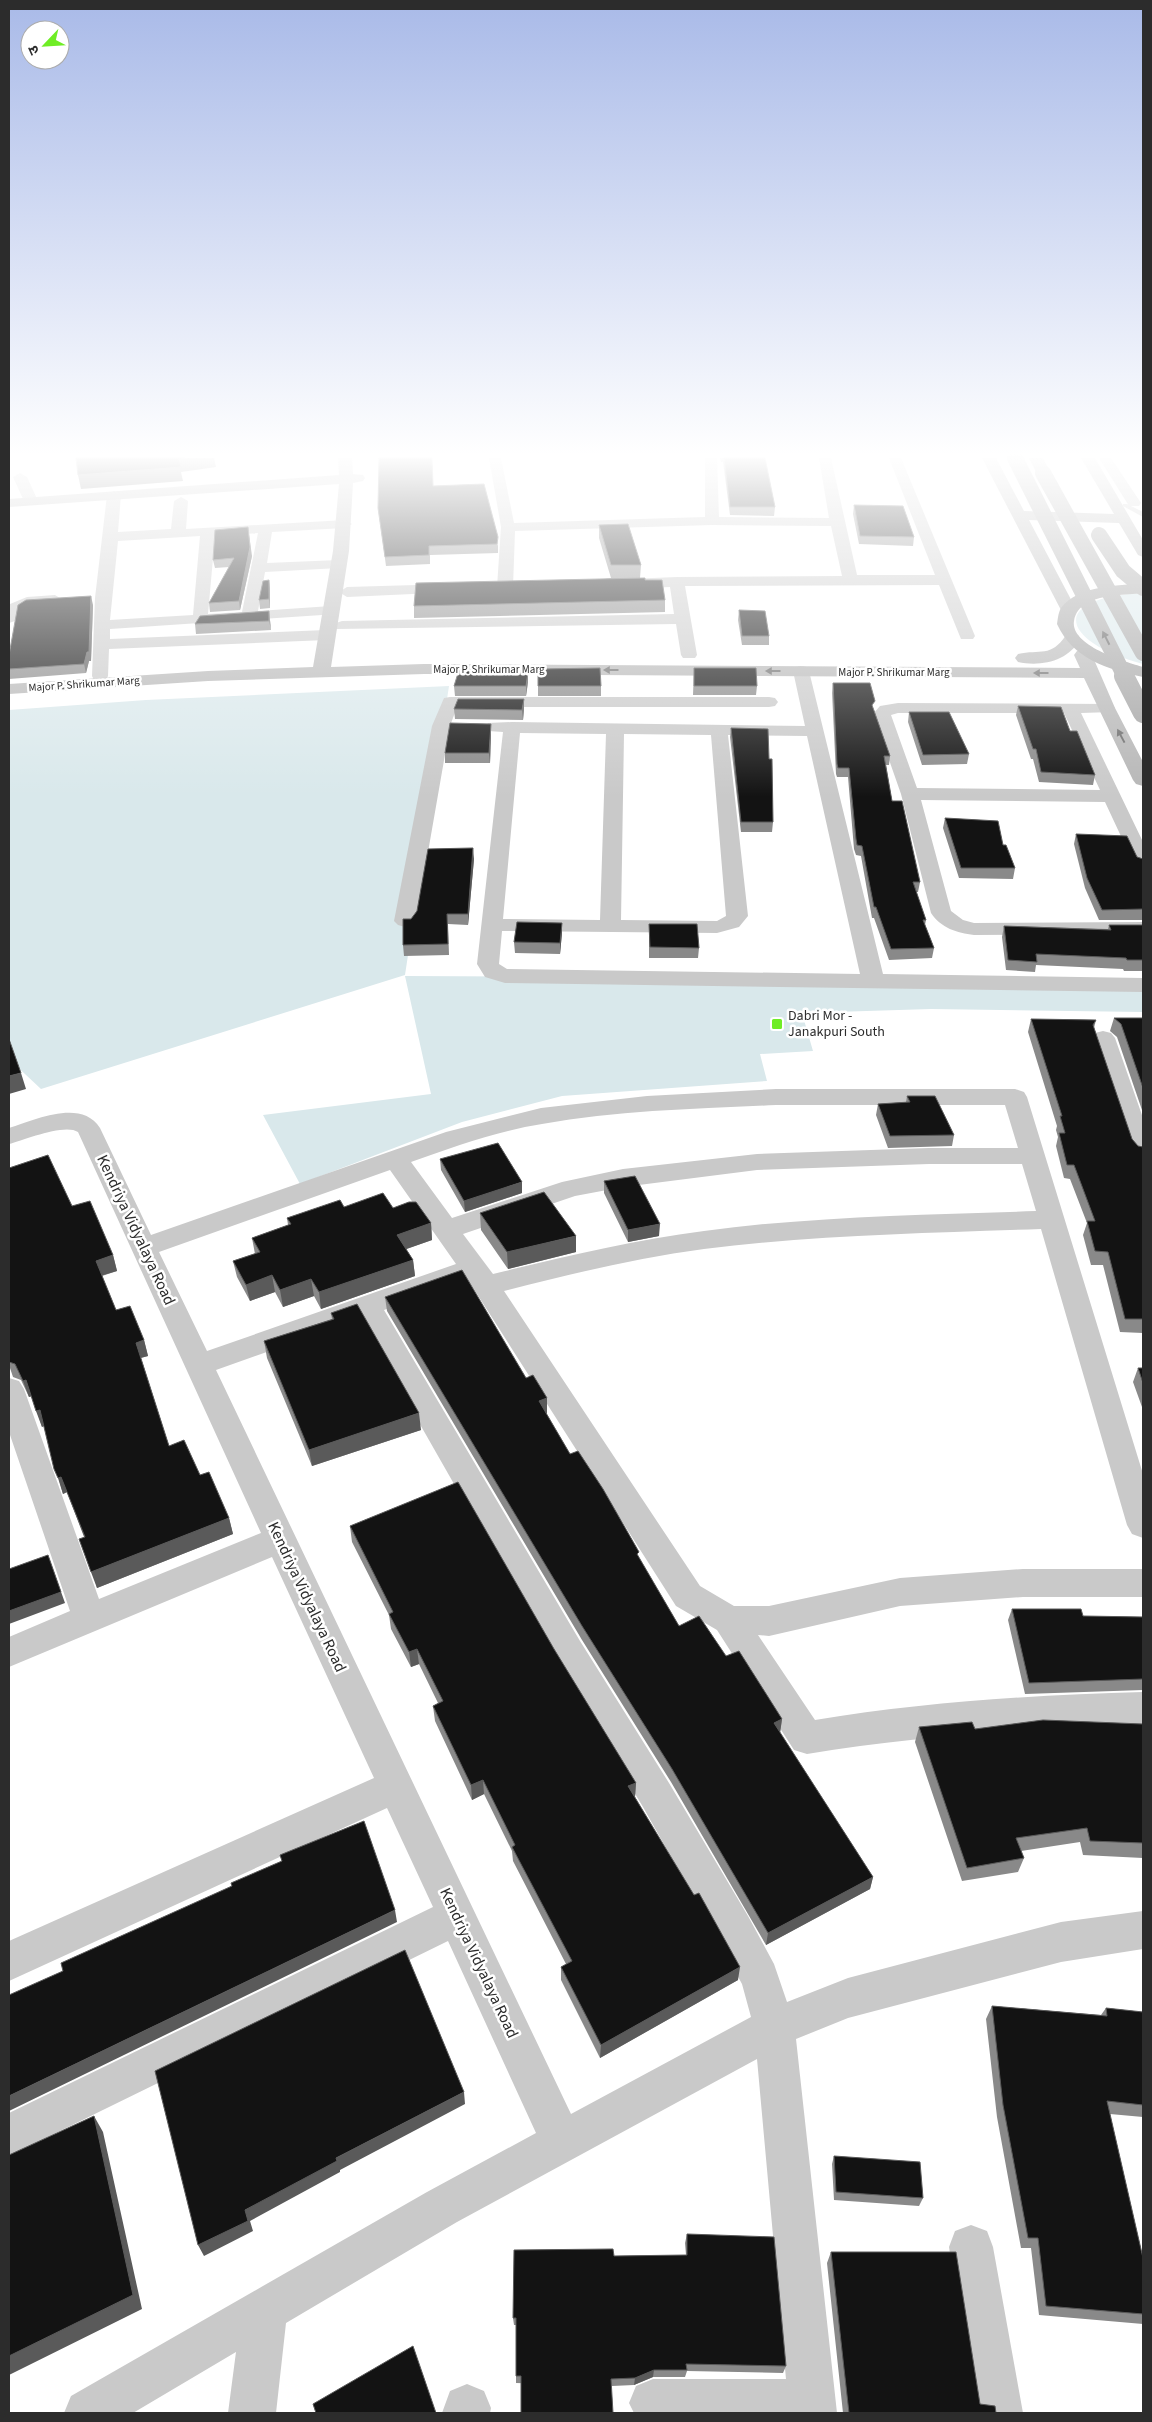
<svg xmlns="http://www.w3.org/2000/svg" width="1152" height="2422" viewBox="0 0 1152 2422" font-family="'Source Sans 3','Noto Sans Devanagari',sans-serif">
	<rect width="100%" height="100%" fill="#fff"/>
	<path fill="#d9e8eb" d="M1143,593v71c-80,-21 -98,-66 0,-71z
		M449,686l-44,289 -364,114 -32,-30v-349l137,-10z
		M405,976l425,2 313,10v24l-212,-3 -129,4 11,38 -53,3 7,27 -205,15 -100,26 -162,62 -37,-69 168,-21z"/>
	<g fill="none" stroke-linecap="round" stroke-linejoin="round">
		<path fill="#c9c9c9" fill-rule="evenodd" d="M1123,504h4l16,8v5l-20,-11z"/>
		<path fill="#c9c9c9" fill-rule="evenodd" d="M489,458h12l13,65 191,-6v-59h12l2,59 110,1 -10,-60h12l26,117h78l-46,-117h12l74,178 -2,3h-12l-22,-54 -254,1 12,69 -2,3h-12l-2,-3 -5,-31 -340,5 -2,-3 2,-3 6,-2 332,-7 -4,-27 -42,2 -8,-5 8,-5 49,-2 165,-1 -11,-50 -119,-1 -197,6 -2,56 -8,5 -5,-2 -3,-3 4,-60z
			M1099,458h12l30,45 -2,3h-10z
			M20,473l7,4 11,24 -2,3 -5,1 -7,-4 -11,-24z
			M114,491l7,4 -3,37 53,-3 3,-28 7,-4 7,4 -2,28 159,-9 7,4 -7,4 -73,4 -5,31 72,-3 7,4 -7,4 -74,4 -7,39 73,-5 8,5 -2,3 -227,15v10l216,-9 6,2 2,3 -2,3 -6,2 -217,9 -1,27 -2,4h-12l-2,-4 3,-78 12,-103zM258,533l-16,79 -34,2 7,-78zM200,536l-7,79 -83,5 8,-79z
			M451,584l8,5 -3,3 -109,5 -8,-5 8,-5z
			M55,595l8,5 -3,3 -33,4 -8,6 -4,8 -6,2 1,-19 17,-7z
			M801,666l6,1 2,4 74,303 260,4v14l-638,-9 -20,-6 -8,-13 26,-232 -15,-1 -3,-4 3,-4 24,-1 293,4 -12,-55 2,-4zM520,733l86,1 -6,186 -97,-1zM624,734l87,1 15,181 -9,5 -96,-1zM728,735l79,1 53,238 -353,-5 -8,-5 3,-33 215,2 22,-6 9,-11z
			M450,697h319l6,1 3,4 -3,4 -6,1h-312l-7,19 -34,195 -4,4 -7,2 -7,-2 -4,-4 38,-195 12,-28z
			M898,703l214,1 3,4 -3,4 -31,1 62,129v26l-7,-2 -3,-4 -28,-60 -184,-2 30,111 12,9 11,3 169,-1v12l-169,1c-17,-2 -33,-7 -43,-22l-30,-119 -28,-80 7,-8zM898,713h166l36,77 -183,-2 -26,-73z
			M1103,1031l8,2 4,5 28,80v42l-9,-2 -4,-6 -39,-114 4,-5z
			M776,1089h239l9,3 3,5 116,377v64l-11,-4 -5,-9 -86,-296c-112,4 -225,6 -337,20 -67,9 -134,25 -200,42l196,295 34,20h35l131,-28 123,-9h120v28h-120l-123,9 -131,30 -11,-1 57,85c109,-18 218,-25 328,-28v32c-114,6 -223,11 -336,30l-13,-4 -77,-120 -41,-24 -208,-326 -84,30 196,331 89,142 79,133 26,48 13,38 61,-24 213,-56 82,-11v38l-82,13 -213,56 -52,21 41,374h-203l-5,-10 7,-17 17,-7h133l-29,-320 -300,163 -171,101 -10,90h-48l8,-61 -103,61h-69l7,-17 356,-204 109,-59 -88,-192 -439,215v-43l424,-206 -46,-99 -378,173v-40l365,-163 -102,-221 -263,110v-30l61,-26 -61,-179v-54l10,3 5,8 75,210 162,-66 -183,-401c-13,-9 -54,8 -69,12v-16c26,-8 72,-30 91,0l51,107 295,-103 95,-24 106,-12zM776,1105h229l13,43h-89l-172,6 -134,15 -61,13 -110,36 -41,-56c42,-15 86,-31 131,-38 77,-14 156,-15 234,-19zM929,1164h93l14,47c-111,4 -222,5 -332,20 -71,9 -141,26 -211,43l-30,-40 112,-38 48,-9 134,-17zM390,1170l66,94 -249,87 -48,-99zM360,1319l196,344 87,144 77,137 22,40 9,33 -180,97 -355,-744z
			M971,2225l16,6 6,16 30,166h-48l-26,-166 6,-16z
			M467,2384l17,7 7,17 -1,5h-48l8,-22z"/>
		<path fill="#b6b6b6" fill-rule="evenodd" d="M338,458h14l1,16 10,1 2,3 -2,3 -10,2 -4,68 -18,116 93,-3 656,4 -6,-13 3,-4h12l3,4 23,53 28,54v24l-7,-2 -3,-4 -49,-102 -660,-4 -216,7 -199,13v-10l199,-13 105,-4 20,-116 6,-67 -330,23v-8l330,-24z
			M982,458h14l28,53 90,3 -33,-56h14l48,82v17l-5,-2 -19,-32 -90,-3 47,89 -2,3h-12z
			M1072,634l6,1 2,4c-11,22 -39,28 -62,23l-3,-4 3,-4c22,-5 33,4 48,-19z"/>
		<path fill="#a4a4a4" fill-rule="evenodd" d="M1029,458h14l7,15 -2,3h-10z
			M1143,583v10c-18,2 -40,1 -56,10 -7,4 -12,10 -13,18 -4,25 52,41 69,46v10c-36,-8 -70,-18 -86,-53 1,-5 1,-11 4,-16 17,-23 57,-22 82,-25z"/>
		<path stroke="#a4a4a4" stroke-width="16" d="M1015,458l110,219
			M1043,473l100,180
			M1099,535l24,36 20,17"/>
		<path stroke="#a4a4a4" stroke-width="20" d="M1124,676l19,37"/>
	</g>
	<path fill="#898989" d="M720,458h45l10,49 -1,9 -44,-1 -7,-53h-2z
		M484,484l14,62v7l-68,2v9l-44,2 -8,-58 55,-22z
		M854,505l60,32 -1,9 -54,-2 -6,-30z
		M599,525l42,40 -1,13 5,2 20,20v12l-251,6v-12l197,-28 -12,-40z
		M252,556l-12,54 -30,2 -1,-9 20,-36 -14,1 -2,-8z
		M269,580l1,9v19l-10,1 -1,-9z
		M93,605l-2,56h-2l-3,12 -77,6v-10z
		M739,610l30,26v9h-27l-4,-25z
		M269,611l2,19 -75,4 -1,-10z
		M694,668l63,18 -1,9h-63z
		M538,669l63,17v10h-63z
		M528,673v9l-2,14h-71l-1,-10z
		M833,683l41,27 16,46 -1,9h-3l6,36 28,81 -2,10h-2l10,28 -1,5 9,23 -2,10 -43,2 -15,-42h-2l-11,-62 -5,-1 -2,-6 -6,-72h-11l-1,-3 -4,-81z
		M524,699v10l-1,11 -68,-1 -1,-10z
		M1018,706l52,25 25,44 -2,10 -54,-3 -6,-23h-2l-15,-44z
		M909,712l60,42 -2,10 -45,1 -14,-43z
		M731,728l42,94 -1,10h-31l-11,-95z
		M491,734l-1,29h-45v-10z
		M945,818l70,50 -2,11 -54,-1 -16,-50z
		M1076,834l67,25v61h-44l-14,-32 -11,-44z
		M474,859l-6,66 -20,-1 1,31 -45,1 -1,-11 8,-26z
		M562,923v10l-2,21 -45,-1 -1,-11z
		M649,924l50,24 -1,10h-49z
		M1109,925h34v46h-19l-1,-2 -87,-4 -1,7 -29,-2 -4,-33 2,-11 104,3z
		M1114,1018h29v95l-26,-76 -7,-6z
		M1031,1019l65,1 -2,8 38,111 6,7 5,1v186l-23,-1 -17,-67h-12l-8,-30 4,-12 -17,-44 -6,-1 -8,-32 2,-9 -2,-7 1,-4 -29,-94z
		M907,1096l47,39 -2,11 -64,2 -12,-33 2,-11 28,-2z
		M440,1159l82,34 -57,19 -24,-42z
		M9,1168l63,38 41,49 4,16 -15,5 14,34 28,30 4,16 -7,2 28,88 31,29 29,43 4,16 -136,54 -13,-51 -17,-45 -4,2 -19,-68 -2,1 -10,-31 -3,1 -8,-17 -8,-3 -4,-12z
		M604,1181l55,55 -31,6 -24,-49z
		M344,1207l49,1 38,15 1,17 -26,9 7,11 2,16 -94,33 -7,-13 -31,11 -8,-15 -25,9 -13,-24 -4,-16 22,-7 -3,-16 36,-13 -1,-7z
		M480,1213l96,39 -68,17 -27,-39z
		M385,1297l141,81 21,20v15h-1l24,41 69,104 40,68 47,30 56,63 -2,14 93,144 -3,12 -104,56 -95,-163 -89,-142 -195,-329z
		M331,1313l90,117 -109,36 -45,-108 -3,-17 68,-22z
		M1138,1368h5v39h-1l-9,-25z
		M350,1526l204,123 82,134 -1,14 103,183 -138,78 -39,-78v-13l5,-3 -53,-103 -1,-10 -28,-57 -12,6 -37,-79 -2,-15 5,-3 -19,-39 -8,3 -20,-38 -2,-14 -37,-73z
		M1012,1609l71,7 60,1v74v-1l-118,4 -17,-74z
		M1143,1724v134l-60,-3 -3,-13 -59,9 3,7 -6,14 -56,9 -47,-139 4,-15 56,2z
		M992,2006l109,9 5,-7 37,4v105l-33,-3 33,144v66l-104,-9 -8,-67h-10l-24,-131 -11,-98z
		M834,2156l89,42 -4,8 -85,-6 -2,-36z
		M687,2234l99,132 -3,7 -96,-2 -2,6h-32l-19,8 -22,1 -96,-3v-58h-2l-1,-7 101,-62 72,-1 -1,-12z
		M831,2252l149,152 16,9h-153l-16,-150z"/>
	<path fill="#5a5a5a" d="M185,458h29l2,9 -35,5 2,9 -102,8 -3,-14z
		M248,527l4,29 -12,54 -1,-9z
		M269,580l1,9v19l-1,-9z
		M91,596l2,9 -2,56h-2l-3,12 -2,-9z
		M269,611l1,9 1,10 -2,-9z
		M528,673v9l-2,14v-10z
		M524,699v10l-1,11 -1,-10z
		M491,724v10l-1,29 -1,-10z
		M473,848l1,11 -6,66v-11z
		M562,923v10l-2,21v-11z
		M21,1073l5,16 -17,5v-18z
		M522,1182v11l-57,19 -1,-11z
		M431,1223l1,17 -34,12 -1,-17z
		M660,1224l-1,12 -31,6v-12z
		M576,1236v16l-68,17 -1,-17z
		M113,1255l4,16 -17,5 -4,-15z
		M413,1260l2,16 -94,33 -2,-17z
		M272,1275l3,17 -25,9 -4,-16z
		M311,1279l3,17 -31,11 -3,-17z
		M144,1340l4,16 -8,2 -4,-15z
		M26,1380l6,16 -3,1 -6,-16z
		M547,1398v15l-8,3v-15z
		M40,1410l5,15 -3,2 -6,-16z
		M419,1413l2,17 -109,36 -3,-16z
		M61,1477l6,15 -4,2 -5,-16z
		M229,1518l4,16 -136,54 -6,-16z
		M48,1555l17,48 -56,21v-13z
		M417,1649l2,15 -8,3 -2,-15z
		M782,1719l-2,14 -6,-10z
		M483,1780l1,14 -12,6 -1,-15z
		M636,1783l-1,14 -7,-11z
		M873,1877l-3,12 -104,56 2,-12z
		M395,1910l2,12 -388,189v-15z
		M740,1967l-2,13 -138,78 1,-13z
		M464,2092l1,12 -125,66v2l-90,49 3,10 -49,25 -6,-11 47,-35 91,-52z
		M94,2116l9,16 39,177 -133,66v-19z
		M654,2370l-1,7 -19,8 1,-7z"/>
	<path fill="#131313" stroke="#5a5a5a" d="M76,458h109l-6,1 2,8 -103,8z
		M379,458h53l1,28 51,-2 14,53 -1,7 -68,2v9l-44,2 -7,-49z
		M724,458h41l10,49h-45z
		M854,505l49,1 11,31 -54,-1z
		M628,524l13,41h-30l-12,-40z
		M248,527l2,20 -11,54 -30,2 25,-45 -21,2 2,-30z
		M645,578v2h17l3,20 -251,6 2,-23z
		M269,580v19l-10,1 4,-19z
		M91,596l-2,56h-2l-3,12 -75,5v-14l9,-50 8,-5z
		M739,610l26,1 4,25h-27z
		M269,611v10l-74,3 5,-8z
		M600,668l1,18h-63v-17z
		M694,668h62l1,18h-63z
		M459,670l69,3 -2,13h-72z
		M833,683h37l5,18 -3,4 18,51h-6l8,45h10l18,81h-7l13,38h-3l11,28 -43,1 -15,-42h-2l-12,-61 -5,-1 -1,-6 -7,-71h-11l-1,-4z
		M458,699h66l-2,11 -68,-1z
		M1018,706l43,1 9,24h7l18,44 -54,-3 -5,-23h-3z
		M909,712h40l20,42 -46,1z
		M450,723l41,1 -2,29h-44z
		M731,728l37,1 1,30h3l1,63h-32z
		M945,818l53,3 5,24h3l9,23h-54z
		M1076,834l51,2 10,21 6,2v50l-41,1 -15,-32z
		M473,848l-5,66h-21l1,30 -45,1v-26h8l6,-8 11,-62z
		M517,922l45,1 -2,20 -46,-1z
		M649,924h48l2,24 -49,-1z
		M1109,925h34v35h-16l-1,-2 -90,-4 1,8 -29,-2 -4,-34 107,4z
		M1114,1018h29v70l-22,-64z
		M1031,1019l65,1 -3,5 39,114 6,7 5,1v172h-18l-17,-67 -13,-1 -8,-30h8l-21,-56h-7l-8,-32h6l-5,-17h2z
		M9,1039l12,34 -12,3z
		M907,1096h28l19,39 -64,1 -12,-32 32,-2z
		M498,1143l24,39 -58,19 -24,-42z
		M48,1155l24,51 18,-5 23,54 -17,6 20,49 14,-4 14,34 -8,3 33,103 15,-6 16,35 9,-3 20,46 -138,54 -12,-33 6,-2 -24,-60 -3,1 -4,-9 -14,-59 -4,1 -10,-31 -3,1 -8,-17 -6,-2v-194z
		M635,1176l25,48 -32,6 -24,-49z
		M544,1192l32,44 -69,16 -27,-39z
		M383,1193l10,15 16,-6h7l15,21 -34,12 16,25 -94,32 -8,-13 -31,11 -8,-15 -26,10 -13,-24 27,-9 -8,-14 39,-14 -4,-6 53,-18 4,7z
		M462,1270l64,108 7,-3 14,23 -8,3 31,53 8,-3 25,38 36,63 -2,2 42,72 20,-10 27,40 13,-5 43,68 -8,4 99,154 -105,56 -96,-164 -90,-143 -197,-329z
		M357,1304l62,109 -110,37 -45,-109 70,-22 -3,-6z
		M1138,1368h5v15z
		M458,1482l96,167 82,134 -8,3 66,109 5,-2 41,74 -139,78 -40,-78 11,-6 -60,-114 3,-2 -32,-65 -12,5 -38,-79 10,-5 -26,-52 -8,3 -20,-38 4,-2 -43,-86z
		M48,1555l13,37 -52,19v-42z
		M1012,1609h69l2,7 60,1v62l-114,4z
		M1043,1720l100,4v119l-53,-2 -3,-13 -71,10 8,20 -57,10 -48,-141 53,-5 3,7z
		M364,1821l31,89 -386,186v-101l54,-24 -2,-8 171,-77 -1,-3 51,-22 -2,-6z
		M405,1950l59,142 -128,66 1,3 -92,49 3,11 -50,24 -43,-174z
		M992,2006l115,10 -1,-8 37,4v93l-36,-4 36,157v56l-97,-8 -8,-68h-10l-25,-133z
		M94,2116l39,179 -124,61v-201z
		M834,2156l86,6 3,36 -87,-6z
		M687,2234l87,3 12,129 -100,-2 1,6h-33l-19,8 -24,1 2,34h-92v-37h-5v-58h-3l1,-68 99,-1 1,7 73,-1z
		M831,2252h125l24,152 15,2 1,7h-147z
		M413,2346l23,67h-120l-3,-9z"/>
	<defs><path id="oneway-solid" d="M-6-.8H1V-3.2L6.5 0L1 3.2V.8H-6Z" transform="scale(1.25)"/></defs>
	<use fill="#5c5c5c" href="#oneway-solid" transform="translate(1106 638) rotate(-117)"/>
	<g fill="#6a6a6a">
		<use href="#oneway-solid" transform="translate(611 670) rotate(-180)"/>
		<use href="#oneway-solid" transform="translate(773 671) rotate(-180)"/>
		<use href="#oneway-solid" transform="translate(1041 673) rotate(-180)"/>
		<use href="#oneway-solid" transform="translate(1121 736) rotate(-118)"/>
	</g>
	<linearGradient id="sky" x2="0" y2="1"><stop stop-color="#a9bae8"/><stop offset="0.57" stop-color="#fff"/><stop offset="1" stop-color="#fff" stop-opacity="0"/></linearGradient>
	<rect width="1152" height="797" fill="url(#sky)"/>
	<rect fill="#6fed25" stroke="#fff" stroke-width="2" x="771" y="1018" width="12" height="12" rx="2.5"/>
	<g text-anchor="middle" dominant-baseline="central" stroke-width="5" stroke-linejoin="round" paint-order="stroke">
		<g font-size="11" fill="#2c2c2c" stroke="#fff">
			<text x="489" y="669">Major P. Shrikumar Marg</text>
			<text x="894" y="672">Major P. Shrikumar Marg</text>
			<text transform="translate(84 684) rotate(-4)">Major P. Shrikumar Marg</text>
		</g>
		<g font-size="14" fill="#2c2c2c" stroke="#fff" text-anchor="start">
			<text x="788" y="1016">Dabri Mor -<tspan x="788" dy="16">Janakpuri South</tspan></text>
		</g>
		<g font-size="16" fill="#2c2c2c" stroke="#fff">
			<text transform="translate(136 1230) rotate(65)">Kendriya Vidyalaya Road</text>
			<text transform="translate(307 1597) rotate(65)">Kendriya Vidyalaya Road</text>
			<text transform="translate(479 1963) rotate(65)">Kendriya Vidyalaya Road</text>
		</g>
	</g>
	<rect width="1152" height="2422" fill="none" stroke="#2c2c2c" stroke-width="20"/>
	<g transform="translate(45 45) rotate(245)"><circle r="24" fill="#ffffff" stroke="#ababab"/>
	<path d="M0-4L9 19L0 12L-9 19Z" fill="#6fed25"/>
	<text y="-8" font-size="14" font-weight="bold" text-anchor="middle" fill="#2c2c2c">उ</text>
	</g>
</svg>
